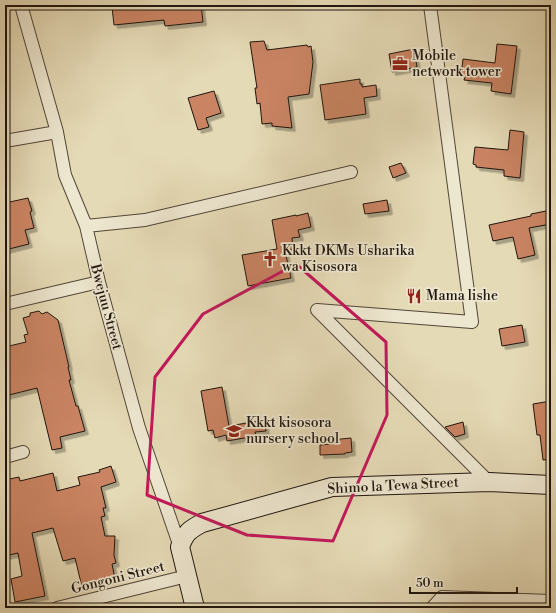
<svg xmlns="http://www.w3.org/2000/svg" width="556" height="613" viewBox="0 0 556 613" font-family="'Libre Bodoni',serif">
	<defs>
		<filter id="shadow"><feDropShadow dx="3.5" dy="3.5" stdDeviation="0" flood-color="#0004"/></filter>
	</defs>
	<rect width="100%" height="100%" fill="#e5dab6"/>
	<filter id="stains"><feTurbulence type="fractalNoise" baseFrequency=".005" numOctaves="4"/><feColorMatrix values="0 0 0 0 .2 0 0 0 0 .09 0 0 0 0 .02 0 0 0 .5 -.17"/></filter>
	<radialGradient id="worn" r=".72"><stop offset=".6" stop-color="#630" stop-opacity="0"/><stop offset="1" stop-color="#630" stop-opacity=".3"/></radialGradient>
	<path fill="#ca8464" stroke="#1f150e" filter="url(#shadow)" d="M132,5h69l2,17 -38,4 -1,-6 -50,5 -2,-18z
		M264,41l3,9 40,-5 1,2 3,-1 2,16 -4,32 -21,3 4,31 -20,-2v-3l-10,1 -2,-21 -3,1 -2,-16h2l-7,-46z
		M497,44l20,2 -6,48 -20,-3 1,-8 -28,-3 1,-3 -4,-1 2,-17 32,4z
		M414,49l3,18 -25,5 -3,-18z
		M360,79v5h2v3l14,-2 1,11 -13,2 2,16 -41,6 -5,-35z
		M214,91l7,22 -15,5 3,9 -11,3 -10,-32z
		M510,130l14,2 -4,46 -16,-2v-6l-28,-3v-2l-3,-1 2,-17 33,3z
		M401,163l5,10 -13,5 -4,-11z
		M28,198l4,13 -2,1 4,16 -9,2 4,14 -24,6v-47z
		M387,200l2,11 -24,3 -2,-10z
		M551,210v14l-22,4 6,27 -17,4 -5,-22 -20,4 -4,-16 42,-9v-2z
		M308,213l3,14 -13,3 2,7 -8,1 1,11 -8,2 6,27 -43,8 -6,-31 35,-6 -5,-29 24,-5v1z
		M39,311l3,3 5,-2 11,8 11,47h-1l3,13h-2l7,26h2l7,25 -25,6 2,11 -10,2 -15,-62 -32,8v-49l21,-5 -2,-7 4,-1 -5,-16 7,-2v-3z
		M522,325l3,17 -23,4 -3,-17z
		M222,387l7,39 35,-6 2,11 -11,1 1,4 -29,5 -1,-6 -11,3 -2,-8 -5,1 -7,-40z
		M551,401v58l-8,1 -3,-25h-3l-4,-31z
		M463,422l2,12 -10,3 -10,-10z
		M351,438l1,14 -7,1v1l-25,1v-10l11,-1v-4z
		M111,466l5,16 -15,5 5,21h-3l2,8 -4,1 4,19h10l-1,19 2,8 -4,1 3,15 -33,8 -7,-29 -12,3 -10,-33 -21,5 13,63 -30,6 -4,-23 11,-3 -4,-23 -13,3v-76l14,-3 1,4 33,-8 4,18 23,-6 -2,-8 22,-5 -1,-2z"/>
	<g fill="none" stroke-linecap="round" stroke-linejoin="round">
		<defs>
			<path id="street" d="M21,5l36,127 8,43 21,51 13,56 40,146 41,119
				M430,5l42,317 -155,-12 172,172
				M5,141l52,-9
				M86,226l59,-6 206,-48
				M5,304l94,-22
				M5,457l18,-5
				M57,608l130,-32
				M432,608l10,-11 109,4"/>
			<path id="secondary" d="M195,608l-15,-61c5,-14 9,-17 22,-24l130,-36 157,-5 62,3"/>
		</defs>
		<use href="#street" stroke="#504638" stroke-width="14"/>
		<use href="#secondary" stroke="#1f150e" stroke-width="20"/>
		<use href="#street" stroke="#eee7d0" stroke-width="12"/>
		<use href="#secondary" stroke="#eee7d0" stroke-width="18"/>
	</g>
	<path fill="none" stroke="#c2185b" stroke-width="3" stroke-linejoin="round" d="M296,264l90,78 1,73 -54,126 -86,-6 -100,-40 8,-118 48,-63z"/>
	<defs>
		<symbol id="office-bare" viewBox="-9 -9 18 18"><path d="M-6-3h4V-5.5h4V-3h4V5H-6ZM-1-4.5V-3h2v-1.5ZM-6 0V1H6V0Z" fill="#8f2418" stroke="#eee7d0" stroke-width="2.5" paint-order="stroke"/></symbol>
		<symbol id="church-bare" viewBox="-9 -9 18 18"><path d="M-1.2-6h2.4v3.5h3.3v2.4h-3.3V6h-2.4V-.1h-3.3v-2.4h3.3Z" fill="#8f2418" stroke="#eee7d0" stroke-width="2.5" paint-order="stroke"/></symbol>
		<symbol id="restaurant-bare" viewBox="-9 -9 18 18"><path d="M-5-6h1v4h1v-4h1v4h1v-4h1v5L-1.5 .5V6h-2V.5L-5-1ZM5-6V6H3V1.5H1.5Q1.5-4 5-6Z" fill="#8f2418" stroke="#eee7d0" stroke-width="2.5" paint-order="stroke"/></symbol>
		<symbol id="school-bare" viewBox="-9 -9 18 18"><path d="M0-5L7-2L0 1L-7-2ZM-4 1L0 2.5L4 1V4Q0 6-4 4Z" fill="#8f2418" stroke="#eee7d0" stroke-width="2.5" paint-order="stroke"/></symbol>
	</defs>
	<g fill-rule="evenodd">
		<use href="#office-bare" x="389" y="53" width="22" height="22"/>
		<use href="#church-bare" x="259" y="248" width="22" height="22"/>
		<use href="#restaurant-bare" x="403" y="285" width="22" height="22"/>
		<use href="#school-bare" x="223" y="420" width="22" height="22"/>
	</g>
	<g text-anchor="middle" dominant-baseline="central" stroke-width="3.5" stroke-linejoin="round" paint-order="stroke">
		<g font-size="14" fill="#1f150e" stroke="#eee7d0" text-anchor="start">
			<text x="412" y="56">Mobile<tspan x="412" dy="16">network tower</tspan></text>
			<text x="282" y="251">Kkkt DKMs Usharika<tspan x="282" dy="16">wa Kisosora</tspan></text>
			<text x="426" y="296">Mama lishe</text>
			<text x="246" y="423">Kkkt kisosora<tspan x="246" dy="16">nursery school</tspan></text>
		</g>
		<g font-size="14" fill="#1f150e" stroke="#eee7d0">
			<text transform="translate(106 307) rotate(75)">Bwejuu Street</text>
			<text transform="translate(393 486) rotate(-3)">Shimo la Tewa Street</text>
			<text transform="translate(118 578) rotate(-14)">Gongoni Street</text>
		</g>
	</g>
	<rect width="556" height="613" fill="none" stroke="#e5dab6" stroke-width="20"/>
	<rect x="6" y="6" width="544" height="601" fill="none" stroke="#1f150e" stroke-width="2"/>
	<rect x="10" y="10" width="536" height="593" fill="none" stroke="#1f150e"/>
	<path d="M410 587v6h107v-6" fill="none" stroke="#1f150e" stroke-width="2"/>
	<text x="416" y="587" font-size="12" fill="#1f150e" stroke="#eee7d0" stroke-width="3" paint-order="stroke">50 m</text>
	<rect width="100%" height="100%" filter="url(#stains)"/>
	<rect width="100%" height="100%" fill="url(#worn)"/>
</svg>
